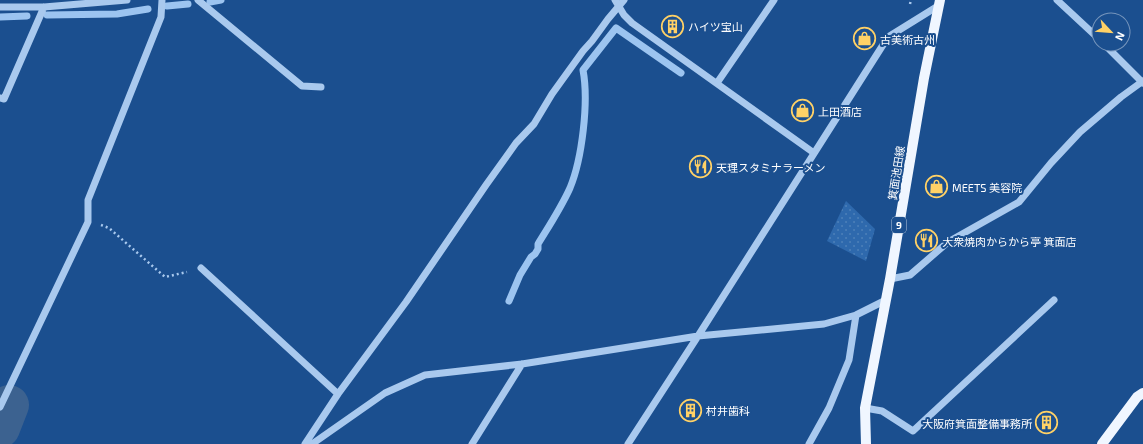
<svg xmlns="http://www.w3.org/2000/svg" width="1143" height="444" viewBox="0 0 1143 444" font-family="'Exo 2','Noto Sans JP',sans-serif">
	<defs>
		<pattern id="green-dots" width="8" height="8" patternUnits="userSpaceOnUse"><rect width="8" height="8" fill="#2e69ad"/><path d="M2 2h.1M6 6h.1" fill="none" stroke="#4d80b9" stroke-width="1.8" stroke-linecap="round"/></pattern>
	</defs>
	<rect width="100%" height="100%" fill="#1b4f8f"/>
	<path fill="url(#green-dots)" d="M846,201l29,28 -9,32 -39,-20z"/>
	<g fill="none" stroke-linecap="round" stroke-linejoin="round">
		<path stroke="#9cc4f0" stroke-width="7" d="M210,2l11,-2
			M167,6l21,-2
			M47,15l70,-1 31,-5
			M0,17l27,-1
			M509,301l11,-26 11,-18 4,-3 3,-5v-5c11,-18 23,-36 32,-56 12,-29 19,-86 13,-118l33,-42 65,45"/>
		<path stroke="#3c6290" stroke-width="40" d="M0,428l9,-23"/>
		<path stroke="#a9c9ee" stroke-width="2.5" stroke-dasharray="2 3" stroke-linecap="butt" d="M910,4l1,-4
			M101,225l8,3 56,49 22,-5"/>
		<path stroke="#a9c9ee" stroke-width="7" d="M198,0l104,86 19,1
			M615,0l9,15 8,8 182,130
			M1057,0l42,39
			M0,7h44l83,-7
			M1104,44l39,39
			M717,83l57,-83
			M0,98l4,1 40,-92
			M201,268l137,126
			M890,279l20,-4 38,-33 71,-40 32,-39 29,-31 41,-35 22,-16
			M0,407l88,-185v-22l73,-183 1,-17
			M865,408l17,3 31,20 141,-131
			M305,444l33,-50 68,-92 80,-117 30,-42 18,-19 18,-30 31,-43 9,-10 16,-22 16,-19
			M312,444l73,-51 40,-18 97,-11 176,-28 126,-12 32,-9 30,-15
			M472,444l50,-80
			M628,444l70,-108 190,-299 50,-31
			M809,444l20,-36 20,-48 7,-45"/>
		<path stroke="#f0f6ff" stroke-width="10" d="M866,444l-1,-36 25,-129 34,-201 16,-78
			M1102,444l35,-47 6,-4"/>
	</g>
	<defs>
		<symbol id="building-ring" viewBox="-11 -11 22 22"><circle r="9.5" fill="#1b4f8f" stroke="#ffd166" stroke-width="1.5"/><path d="M-4-6H4V6H1V3H-1V6H-4ZM-2.5-4.3h1.7v1.8h-1.7ZM.8-4.3h1.7v1.8H.8ZM-2.5-1h1.7V.8h-1.7ZM.8-1h1.7V.8H.8Z" fill="#ffd166"/></symbol>
		<symbol id="shop-ring" viewBox="-11 -11 22 22"><circle r="9.5" fill="#1b4f8f" stroke="#ffd166" stroke-width="1.5"/><path d="M-5-2.5h2.3a2.7 3.5 0 0 1 5.4 0H5L5.5 6h-11ZM-1.5-2.5h3a1.5 2.3 0 0 0-3 0Z" fill="#ffd166"/></symbol>
		<symbol id="restaurant-ring" viewBox="-11 -11 22 22"><circle r="9.5" fill="#1b4f8f" stroke="#ffd166" stroke-width="1.5"/><path d="M-5-6h1v4h1v-4h1v4h1v-4h1v5L-1.5 .5V6h-2V.5L-5-1ZM5-6V6H3V1.5H1.5Q1.5-4 5-6Z" fill="#ffd166"/></symbol>
	</defs>
	<g fill-rule="evenodd">
		<use href="#building-ring" x="660" y="14" width="25" height="25"/>
		<use href="#shop-ring" x="852" y="26" width="25" height="25"/>
		<use href="#shop-ring" x="790" y="98" width="25" height="25"/>
		<use href="#restaurant-ring" x="688" y="154" width="25" height="25"/>
		<use href="#shop-ring" x="924" y="174" width="25" height="25"/>
		<use href="#restaurant-ring" x="914" y="228" width="25" height="25"/>
		<use href="#building-ring" x="678" y="398" width="25" height="25"/>
		<use href="#building-ring" x="1034" y="410" width="25" height="25"/>
	</g>
	<g text-anchor="middle" dominant-baseline="central" stroke-width="4" stroke-linejoin="round" paint-order="stroke">
		<rect fill="#1b4f8f" stroke="#bbcadd" stroke-width="1" x="892" y="217" width="14" height="16" rx="3"/>
		<g font-size="10" font-weight="bold" fill="#fff">
			<text x="899" y="225">9</text>
		</g>
		<g font-size="11" fill="#fff" stroke="#1b4f8f" text-anchor="start">
			<text x="688" y="26">ハイツ宝山</text>
			<text x="880" y="39">古美術古州</text>
			<text x="818" y="111">上田酒店</text>
			<text x="716" y="167">天理スタミナラーメン</text>
			<text x="952" y="187">MEETS 美容院</text>
			<text x="942" y="241">大衆焼肉からから亭 箕面店</text>
			<text x="706" y="410">村井歯科</text>
			<text x="1032" y="423" text-anchor="end">大阪府箕面整備事務所</text>
		</g>
		<g font-size="11" fill="#fff" stroke="#1b4f8f">
			<text transform="translate(896 173) rotate(-81)">箕面池田線</text>
		</g>
	</g>
	<g transform="translate(1111 32) rotate(116)"><circle r="19" fill="#1b4f8f" stroke="#7695bc"/>
	<path d="M0-3L7 15L0 10L-7 15Z" fill="#ffd166"/>
	<text y="-6" font-size="11" font-weight="bold" text-anchor="middle" fill="#ffffff">N</text>
	</g>
</svg>
